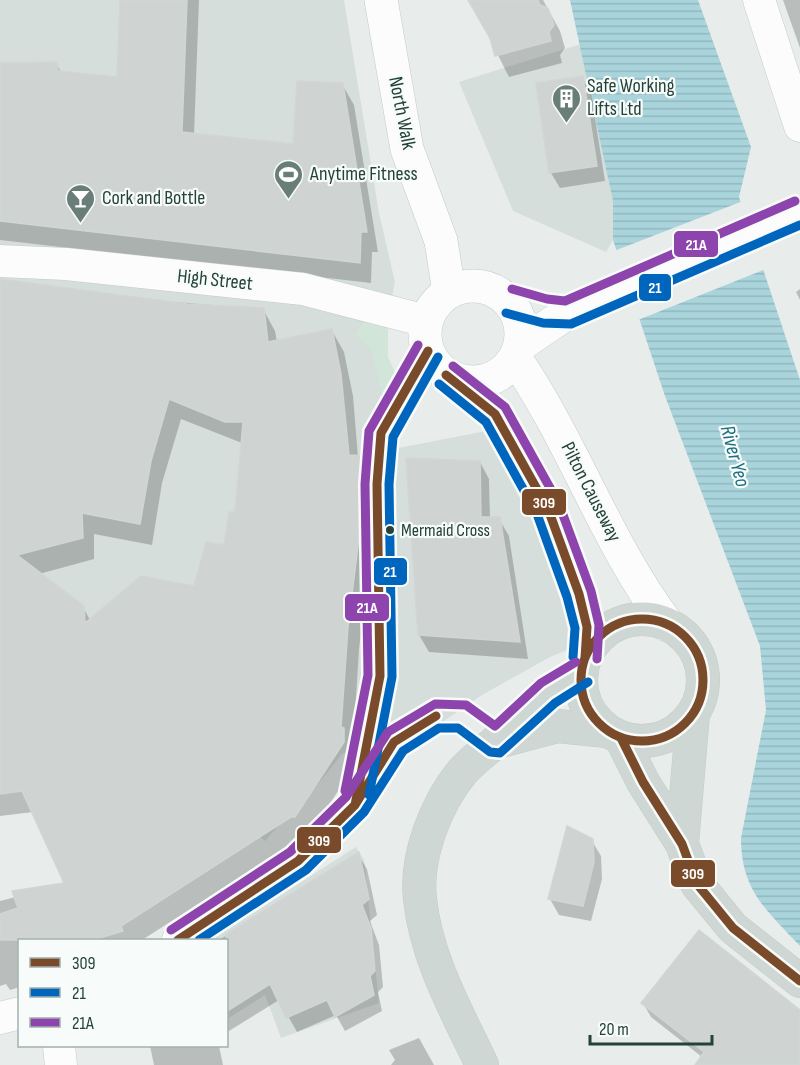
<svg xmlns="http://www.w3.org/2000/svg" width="800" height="1065" viewBox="0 0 800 1065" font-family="'Sofia Sans Condensed',sans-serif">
	<defs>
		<pattern id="water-rules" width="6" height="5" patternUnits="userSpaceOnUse" patternTransform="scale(1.5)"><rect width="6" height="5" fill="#a9d4db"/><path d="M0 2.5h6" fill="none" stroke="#91b7bd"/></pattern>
	</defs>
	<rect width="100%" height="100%" fill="#e8edeb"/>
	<path fill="#d6dedb" d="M0,0h344l35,213 16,69 -15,72 18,94 104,-20 98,209 -50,20 -68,38 -76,52 -63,6 -30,37 -2,-1 -46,52 -97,-80 -101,23 -67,10z
		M581,44l32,157v39l-7,12 -93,-41 -54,-129z
		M356,847l8,13 15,143 -98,35 -16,-43 -38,24 -1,-79h-16z"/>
	<path fill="#d1e6d8" d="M364,322l24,4v31l9,20 -7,13 -8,4 -11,-46 -16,-14z"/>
	<path fill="url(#water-rules)" d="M570,0h128l53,147 -12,50 61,183v566c-34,-36 -59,-56 -59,-108l25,-128 -6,-64 -95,-250 -52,-156v-39z"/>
	<path fill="#e8edeb" d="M743,201l23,68 -128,51 -24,-69z"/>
	<path fill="#0003" fill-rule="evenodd" d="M122,0h77l-5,135 100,11 48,-62 12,21 24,147h-6l-1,31 -371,-43v-175l56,-2 5,9 58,7z
		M470,0h73l17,31 5,17 -5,7 2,8 -53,14z
		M783,0h17v48z
		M582,77l9,16 14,88 -45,7 -9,-15z
		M0,288l263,21 12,22 2,11 55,-11 12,21 9,44 5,61h10l12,22 -21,170 -6,97 3,18 -49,74 -4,-1 -161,103h-122v47l-10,3 -4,-6 -6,2v-85l67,-17 -34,-72 -33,4zM181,419l61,24 -6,71 -11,32 -30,42 -105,32 -7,-13 -44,-33 55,-15v-25l58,11 10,-62z
		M800,289v11l-4,-8z
		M480,462l9,17 1,40h9l10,17 19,123 -99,-7 -10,-17z
		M592,841l9,15 1,23 -11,42 -32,-6 -9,-16z
		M358,854l9,15 10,46 -7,6 9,24 4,42 -5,5 4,19 -37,20 -9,-16 -39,17 -18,-32 -50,31 -3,-4v-87h-7z
		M643,1003l157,8v54h-103l5,-8 -51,-40z
		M419,1038l15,27h-43l4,-5 -6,-10z
		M150,1046h69l4,19h-69z"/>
	<path fill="#cfd4d2" stroke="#d1d6d4" stroke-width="1.5" fill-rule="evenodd" d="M120,0h67l-5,132 111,12 4,-63 46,2 24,149h-6l-1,31 -360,-42v-158l57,-1 1,9 59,6z
		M468,0h70l2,5 8,3 6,17 -5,7 2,9 -56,15 -5,-18z
		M583,76l14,90 -48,7 -13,-90z
		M0,279l187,25 77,4 4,34 64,-13 9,45 8,81 20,1 -21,171 -7,100 3,1v14l-49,75h-4l-170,109 2,5 -30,9h-93v-26l18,-6 -6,-17 52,-8 -42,-92 -22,3zM169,399l56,23h18l-8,90h-6l-5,33 -18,-3 -12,44 -53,-10 -56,47 -1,-17 -67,-51 66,-17 -1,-25 58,11 11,-63z
		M406,458l74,3 1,56h19l20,125 -102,-7z
		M567,826l26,13 1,23 -11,44 -35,-7z
		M359,852l10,47 -7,6 9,23 4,43 -5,5 4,19 -39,22 -8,-17 -41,18 -16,-34 -44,28v-78z
		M699,930l101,80v55h-105l9,-13 -63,-49z"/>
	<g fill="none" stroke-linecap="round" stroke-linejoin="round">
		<defs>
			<path id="street" d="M759,0l41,126
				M0,261l66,3 237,25 123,32
				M178,940l120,-79 43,-40
				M0,1018l20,-5
				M59,1046l2,19"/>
			<path id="secondary" d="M381,0l26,149 34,92 8,51
				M425 334a48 48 0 1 1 96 0a48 48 0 1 1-96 0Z
				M520,345l47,-32 233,-101
				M515,358c58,84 91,185 153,267
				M446,375l49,39 53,95 31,85 8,33 -2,31"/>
			<path id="primary" d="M581 680a61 61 0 1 1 122 0a61 61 0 1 1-122 0Z
				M621,738l22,44 39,62 15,40 36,44 67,53
				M497,742l60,-16 50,5
				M682,844l11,-130
				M482,1065c-25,-53 -56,-107 -62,-166 -5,-42 16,-96 43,-128 11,-12 25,-22 37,-33 27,-26 50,-47 82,-66"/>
		</defs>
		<use href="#street" stroke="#c5cac8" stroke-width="33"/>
		<use href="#secondary" stroke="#c3cbc8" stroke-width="34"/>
		<use href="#primary" stroke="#c3ccc9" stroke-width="34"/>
		<use href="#street" stroke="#fcfcfc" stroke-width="32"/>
		<use href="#secondary" stroke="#fcfcfc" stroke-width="33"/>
		<use href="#primary" stroke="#cfd7d5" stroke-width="33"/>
		<defs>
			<path id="bus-1" d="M446,375l49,39 53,95 31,85 8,33 -2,31
				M581 680a61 61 0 1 1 122 0a61 61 0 1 1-122 0Z
				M621,738l22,44 39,62 15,40 36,44 67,53
				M355,805l25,-129 -3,-192 4,-51 47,-82
				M178,940l120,-79 57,-56 39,-63 42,-26"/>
			<path id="bus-2" d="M506,313l37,10 28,1 229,-99
				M439,384l47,38 51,92 30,83 8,31 -2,29
				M369,795l23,-118 -3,-193 4,-47 45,-80
				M199,940l107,-70 58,-58 39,-61 36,-23h19l32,24 10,1 55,-50 33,-21"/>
			<path id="bus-3" d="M512,289l35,10 18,2 230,-100
				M453,366l52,41 54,97 32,87 8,34 -2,34
				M345,791l23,-116 -3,-191 4,-53 49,-86
				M171,930l119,-78 56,-55 42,-65 47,-28 31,1 29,21 46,-43 35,-21"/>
		</defs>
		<use href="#bus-1" stroke="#f7fbf9" stroke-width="14"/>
		<use href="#bus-2" stroke="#f7fbf9" stroke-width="14"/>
		<use href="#bus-3" stroke="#f7fbf9" stroke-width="14"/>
		<use href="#bus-1" stroke="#7a4b2a" stroke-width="9"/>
		<use href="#bus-2" stroke="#0065bd" stroke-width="9"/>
		<use href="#bus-3" stroke="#8e44ad" stroke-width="9"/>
	</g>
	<defs>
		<symbol id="building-pin" viewBox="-11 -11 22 30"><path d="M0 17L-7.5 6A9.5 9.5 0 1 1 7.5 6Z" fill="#697e78" stroke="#f7fbf9"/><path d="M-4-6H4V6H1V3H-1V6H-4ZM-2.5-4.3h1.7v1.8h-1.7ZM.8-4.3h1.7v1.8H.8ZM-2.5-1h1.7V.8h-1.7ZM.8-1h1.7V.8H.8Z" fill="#fff"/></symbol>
		<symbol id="stadium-pin" viewBox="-11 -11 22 30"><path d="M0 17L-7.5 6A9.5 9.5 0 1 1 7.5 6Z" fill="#697e78" stroke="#f7fbf9"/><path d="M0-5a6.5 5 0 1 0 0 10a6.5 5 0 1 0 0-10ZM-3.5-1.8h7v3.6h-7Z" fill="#fff"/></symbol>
		<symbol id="bar-pin" viewBox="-11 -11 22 30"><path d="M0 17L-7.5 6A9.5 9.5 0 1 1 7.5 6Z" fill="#697e78" stroke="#f7fbf9"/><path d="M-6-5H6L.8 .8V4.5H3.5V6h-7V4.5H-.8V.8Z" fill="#fff"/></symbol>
	</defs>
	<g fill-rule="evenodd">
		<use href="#building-pin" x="550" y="82" width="33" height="45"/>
		<use href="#stadium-pin" x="272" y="158" width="33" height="45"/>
		<use href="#bar-pin" x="64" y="182" width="33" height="45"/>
	</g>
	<circle fill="#24423a" stroke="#f7fbf9" stroke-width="2" cx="390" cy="530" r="5"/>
	<g text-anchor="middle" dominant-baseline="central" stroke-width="4.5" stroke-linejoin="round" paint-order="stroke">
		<g font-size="18" fill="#24423a" stroke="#f7fbf9" text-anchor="start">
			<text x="401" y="530">Mermaid Cross</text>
		</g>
		<g font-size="20" fill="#24423a" stroke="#f7fbf9" text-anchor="start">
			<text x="587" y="86">Safe Working<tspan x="587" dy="23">Lifts Ltd</tspan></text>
			<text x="310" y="174">Anytime Fitness</text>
			<text x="102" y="198">Cork and Bottle</text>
		</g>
		<g font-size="20" fill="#24423a" stroke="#f7fbf9">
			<text transform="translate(402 113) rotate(79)">North Walk</text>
			<text transform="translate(215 280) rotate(6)">High Street</text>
			<text transform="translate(591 492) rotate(63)">Pilton Causeway</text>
		</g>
		<g font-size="21" font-style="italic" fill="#1c6f80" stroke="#f7fbf9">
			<text transform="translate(735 456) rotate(75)">River Yeo</text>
		</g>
	</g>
	<g stroke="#f7fbf9" stroke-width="2">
		<rect x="673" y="230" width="46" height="28" rx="6" fill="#8e44ad"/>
		<rect x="638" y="273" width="34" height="29" rx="6" fill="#0065bd"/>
		<rect x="521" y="488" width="46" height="28" rx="6" fill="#7a4b2a"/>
		<rect x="373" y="557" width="35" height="29" rx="6" fill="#0065bd"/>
		<rect x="344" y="593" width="46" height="29" rx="6" fill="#8e44ad"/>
		<rect x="296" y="826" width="46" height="28" rx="6" fill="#7a4b2a"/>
		<rect x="670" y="859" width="46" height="29" rx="6" fill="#7a4b2a"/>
	</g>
	<g font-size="16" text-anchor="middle" font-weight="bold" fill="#fff">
		<text x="696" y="250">21A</text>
		<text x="655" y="293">21</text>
		<text x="544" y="508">309</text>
		<text x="390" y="577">21</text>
		<text x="367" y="613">21A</text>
		<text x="319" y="846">309</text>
		<text x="693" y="879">309</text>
	</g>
	<rect x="18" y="939" width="210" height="108" fill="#f7fbf9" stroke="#a3b1ad" stroke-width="1.5"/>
	<rect x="30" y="958" width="30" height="9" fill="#7a4b2a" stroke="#a3b1ad" stroke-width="1.5"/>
	<text x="72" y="969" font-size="18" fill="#24423a">309</text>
	<rect x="30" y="988" width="30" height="9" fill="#0065bd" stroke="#a3b1ad" stroke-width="1.5"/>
	<text x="72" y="999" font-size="18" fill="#24423a">21</text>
	<rect x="30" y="1018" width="30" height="9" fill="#8e44ad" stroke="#a3b1ad" stroke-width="1.5"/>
	<text x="72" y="1029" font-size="18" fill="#24423a">21A</text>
	<path d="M590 1035v9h122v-9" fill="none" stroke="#24423a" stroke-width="3"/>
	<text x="599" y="1035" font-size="18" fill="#24423a" stroke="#f7fbf9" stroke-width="4.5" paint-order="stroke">20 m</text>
</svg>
